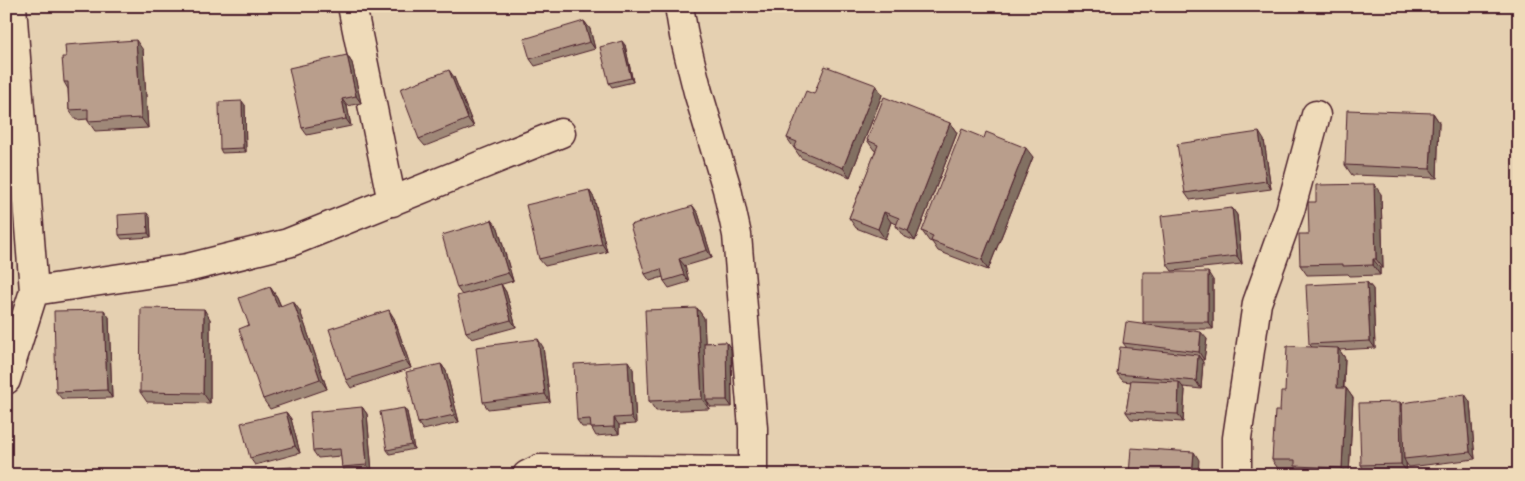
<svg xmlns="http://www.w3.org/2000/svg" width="1525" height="481" viewBox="0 0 1525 481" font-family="'Gochi Hand',sans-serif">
	<rect width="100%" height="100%" fill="#e5d0b1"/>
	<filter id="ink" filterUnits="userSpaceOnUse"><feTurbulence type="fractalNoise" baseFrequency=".02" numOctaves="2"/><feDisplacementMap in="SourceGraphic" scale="10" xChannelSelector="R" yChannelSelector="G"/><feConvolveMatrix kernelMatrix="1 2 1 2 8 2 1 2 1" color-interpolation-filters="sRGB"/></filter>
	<g filter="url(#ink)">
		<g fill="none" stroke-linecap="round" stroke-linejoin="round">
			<defs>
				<path id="minor" d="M352,6l40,196
					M679,6l5,30 14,56 29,97 10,46 16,193v47
					M34,291l153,-23 101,-25 273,-110
					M6,380l28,-89 -22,-285
					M527,475l12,-6 214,2
					M1237,475v-37l20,-135 33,-92 26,-96"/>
			</defs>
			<use href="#minor" stroke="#4a1f2b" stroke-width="31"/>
			<use href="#minor" stroke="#efdbb9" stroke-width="28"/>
		</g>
		<path fill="#9f8878" stroke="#4a1f2b" d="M527,6h35l-31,5z
			M584,21l6,8 5,20 -60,17 -5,-7z
			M625,45l8,37 -21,5 -3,-4z
			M143,50l5,78 -53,3 -7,-10v-2l-12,1 -7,-10 -1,-21 -4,-7z
			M347,55l5,8 9,40 -14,3 4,20 -44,9 -5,-7z
			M454,77l20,50 -49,19 -6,-7z
			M876,85l6,10 -32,82 -49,-19 -14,-20 27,-44z
			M245,105l1,47 -24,1 -2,-4z
			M1433,113l6,9 -2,56 -85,-3 -7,-10z
			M950,123l7,10 -42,108 -12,-5 -7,-10 1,-2 -6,-2 -6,17 -29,-11 -7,-10 27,-67 -2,-1 -7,-10z
			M984,138l49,19 -45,113 -50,-19 -6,-9 -3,-1 -7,-10z
			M1264,140l7,49 -81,11 -5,-7z
			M589,190l5,8 13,54 -62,14 -6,-7z
			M1381,194l2,74h-3v7l-30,1 -2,-2 -41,1 -7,-10 9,-31 7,-32z
			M1232,208l5,7 5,49 -70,7 -5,-7z
			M698,213l14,45 -27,8 4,16 -20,6 -5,-7 -1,-4 -13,4 -5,-7z
			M150,217l1,20 -29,2 -3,-4z
			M492,220l6,8 15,53 -21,6 9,-3 5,8 10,35 -44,12 -6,-7 -4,-37 -5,-7z
			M1213,280v49h-34l28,10 -3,21h-3l2,2 -2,27 -18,-2 2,3 -2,32 -52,-3 -5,-7 5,-30 -8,-1 -6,-7 10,-26 -4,-5 22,-19 -2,-2z
			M1367,282l6,7 2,59 -36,2 6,8 -1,30h2l7,10 -4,77h-48l-3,-5h-19l-7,-10 8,-49 5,-19 27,-45 -3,-3z
			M270,287l7,10 4,9 19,5 27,78 -57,20 -7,-10 -14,-74z
			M697,308l7,10 1,25 21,-1 5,7 1,58h-21l-3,-4 1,6 -53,2 -7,-10z
			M109,317l3,81 -50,1 -6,-7z
			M394,318l17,50 -60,20 -5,-8z
			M210,319v84l-63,-1 -7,-10z
			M543,347l7,55 -62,7 -5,-7z
			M441,364l5,7 13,51 -36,8 -5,-7z
			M633,369l3,55 -17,1v9l-23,2 -5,-9h-9l-5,-7z
			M1470,402l5,57 -66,8 -3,-4 1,9 -41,1 -5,-8 41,-60z
			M362,407l5,7 5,58 -25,2 -5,-7 -1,-11 -23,2 -5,-7z
			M286,412l5,7 9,34 -45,12 -5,-7z
			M407,412l7,37 -24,5 -3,-4z"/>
		<path fill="#826f62" stroke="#4a1f2b" d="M584,21l6,8 5,20 -5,-7z
			M136,40l7,10 5,78 -7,-10z
			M622,41l3,4 8,37 -2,-4z
			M347,55l5,8 9,40 -5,-7z
			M449,70l5,7 20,50 -6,-8z
			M876,85l6,10 -32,82 -7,-9z
			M342,99l5,7 4,20 -5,-7z
			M242,101l3,4 1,47 -3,-4z
			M1433,113l6,9 -2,56 -7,-9z
			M950,123l7,10 -42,108 -7,-10z
			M1259,132l5,8 7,49 -5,-8z
			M1026,148l7,9 -45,113 -6,-10z
			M1374,184l7,10 2,74 -7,-9z
			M589,190l5,8 13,54 -5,-8z
			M693,206l5,7 14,45 -5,-8z
			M1232,208l5,7 5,49 -5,-8z
			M884,212l7,10 -6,17 -7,-10z
			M147,213l3,4 1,20 -3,-4z
			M492,220l6,8 15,53 -5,-8z
			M679,259l6,7 4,16 -5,-7z
			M1373,259l7,9v7l-7,-10z
			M1208,272l5,8v49l-5,-7z
			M1367,282l6,7 2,59 -5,-7z
			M501,284l5,8 10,35 -5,-7z
			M270,287l7,10 8,20 -7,-10z
			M293,301l7,10 27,78 -7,-10z
			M697,308l7,10 4,82h-2l2,3 1,6 -7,-10z
			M204,309l6,10v84l-7,-10z
			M104,310l5,7 3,81 -5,-8z
			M389,310l5,8 17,50 -5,-7z
			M1201,332l6,7 -3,21 -5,-8z
			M538,339l5,8 7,55 -5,-8z
			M726,342l5,7 1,58 -5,-7z
			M1338,348l7,10 -2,40 -6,-10z
			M1198,355l5,7 -2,27 -5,-8z
			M628,361l5,8 3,55 -5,-7z
			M441,364l5,7 13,51 -5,-7z
			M1179,382l6,8 -2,32 -5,-8z
			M1346,388l7,10 -4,77h-2l-5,-7z
			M1465,394l5,8 5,57 -5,-7z
			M1400,402l5,8 -1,49 2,4 1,9 -6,-8z
			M362,407l5,7 5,58 -5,-7z
			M404,408l3,4 7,37 -3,-4z
			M286,412l5,7 9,34 -5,-7z
			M614,418l5,7v9l-5,-7z
			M1194,452l5,8 -1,15h-6z
			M292,467l6,8h-5z"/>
		<path fill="#b99e8c" stroke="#4a1f2b" d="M584,21l6,21 -60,17 -6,-20z
			M136,40l5,78 -53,3v-12l-19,1 -1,-28h-4l-2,-25h4l-1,-12z
			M622,41l9,37 -22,5 -9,-36z
			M347,55l9,41 -14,3 4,20 -44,9 -13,-60z
			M825,66l51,19 -33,83 -49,-20 3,-6 -10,-4 19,-47 8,3z
			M449,70l19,49 -49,20 -19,-50z
			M884,97l66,26 -42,108 -12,-5 3,-8 -15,-6 -6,17 -29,-11 29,-73 -11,-5z
			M242,101l1,47 -23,1 -1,-47z
			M1347,110l86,3 -3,56 -85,-4z
			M962,129l22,9 2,-6 40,16 -44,112 -51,-19 2,-5 -11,-5z
			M1259,132l7,49 -81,12 -8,-49z
			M1374,184l2,75h-3v6l-30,1v-2l-43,1 -1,-31h10l-1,-32h8v-17z
			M589,190l13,54 -63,15 -13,-54z
			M693,206l14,44 -28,9 5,16 -20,6 -3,-12 -16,5 -15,-49z
			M1232,208l5,48 -70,8 -6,-48z
			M147,213l1,20 -29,2 -1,-20z
			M492,220l16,53 -51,15 -15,-53z
			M1143,272h65v50h-65z
			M1367,282l3,59 -61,3 -3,-59z
			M501,284l10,36 -45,12 -9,-36z
			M270,287l8,20 15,-6 27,78 -57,20 -24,-70 10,-4 -10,-27z
			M141,308l63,1 -1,84 -63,-1z
			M697,308l5,91 -53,2 -4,-91z
			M104,310l3,80 -51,2 -2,-81z
			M389,310l17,51 -60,19 -17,-51z
			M1126,322l75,10 -2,20 -76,-9z
			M538,339l7,55 -62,8 -7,-55z
			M726,342l1,58h-21l-2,-57z
			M1287,346l51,2 -1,40h9l-4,80 -47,-2v-6h-23l3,-49h5l1,-19h4z
			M1120,347l78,8 -2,26 -79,-7z
			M628,361l3,56 -17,1v9l-23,1 -1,-9 -13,1 -3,-56z
			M441,364l13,51 -36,8 -12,-51z
			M1131,380l48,2 -1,32 -52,-2z
			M1465,394l5,58 -66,7 -2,-56z
			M1400,402l1,62 -40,1 -2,-62z
			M362,407l5,58 -25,2 -2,-18 -27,2 -3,-39z
			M404,408l7,37 -24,5 -7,-38z
			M286,412l9,34 -45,12 -9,-35z
			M1131,448l63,4 -2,23h-63z
			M292,467l1,8h-42v-5z"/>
	</g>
	<rect width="1525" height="481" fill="none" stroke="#efdbb9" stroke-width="25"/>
	<rect x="12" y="12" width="1500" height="456" fill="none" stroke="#4a1f2b" stroke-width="2" filter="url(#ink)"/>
</svg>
